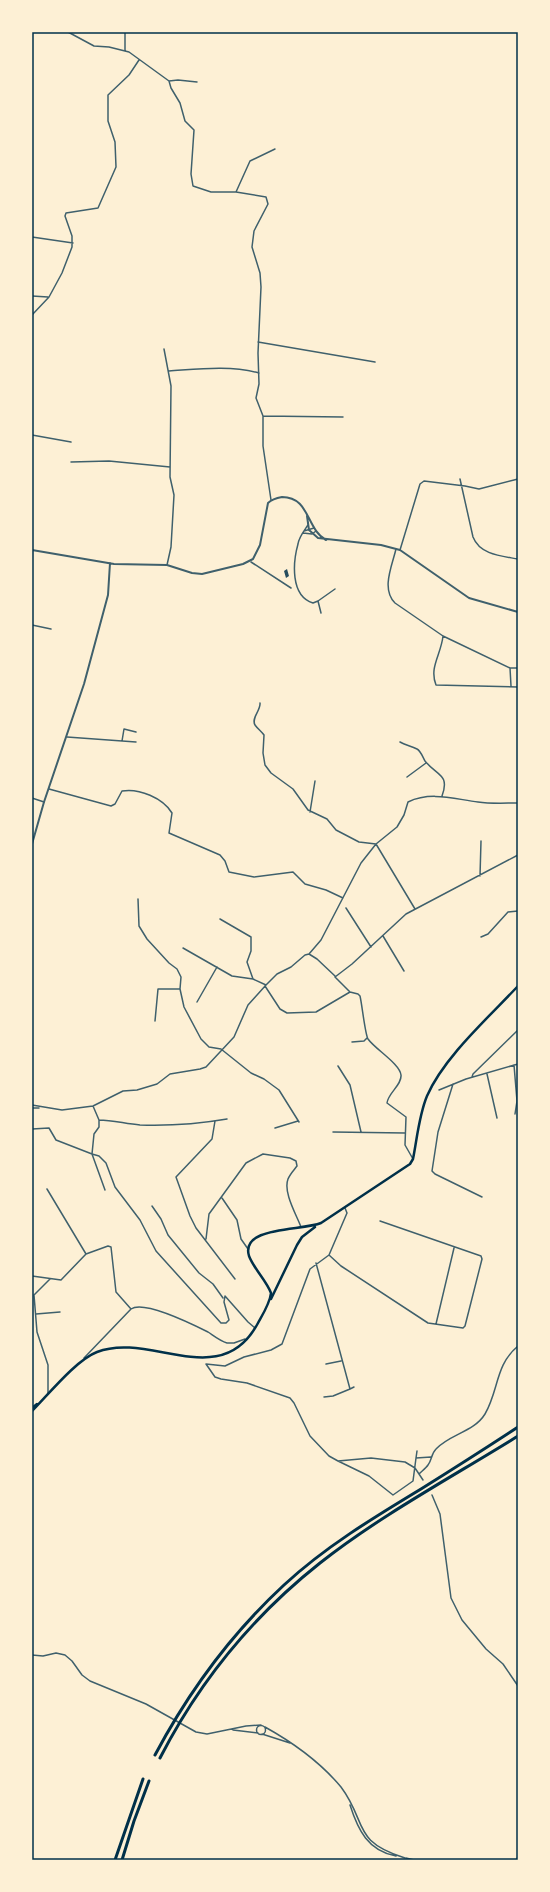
<svg xmlns="http://www.w3.org/2000/svg" width="550" height="1892" viewBox="0 0 550 1892" font-family="Inter,sans-serif">
	<rect width="100%" height="100%" fill="#fdf0d5"/>
	<path fill="#264d5e" d="M287,569l2,7 -3,2 -2,-7z"/>
	<g fill="none" stroke-linecap="round" stroke-linejoin="round">
		<path stroke="#3f606c" stroke-width="1.5" d="M68,32l26,14 15,1 20,5 40,29 2,7 9,15 5,18 9,9 -3,44 2,12 18,6h25l30,5 2,7 -14,27 -2,16 8,26 1,14 -3,66 1,31 -3,14 7,18v30l8,54
			M125,51v-19
			M169,81l9,-1 19,2
			M236,192l14,-31 25,-12
			M32,237l41,6
			M32,296l16,1
			M32,315l17,-18 13,-24 10,-26v-11l-7,-20 1,-3 32,-5 18,-41 -1,-25 -7,-21v-26l21,-20 10,-15
			M258,342l117,20
			M164,349l7,37 -1,91 4,18 -3,52 -4,18
			M169,371c30,-2 61,-6 90,2
			M263,416l80,1
			M32,435l39,7
			M71,462l38,-1 61,6
			M460,479l13,58c7,18 29,19 45,22
			M308,525c-4,6 -9,12 -10,19 -5,18 -8,52 15,59l5,-2 17,-12
			M304,531l10,-3
			M303,533l9,1 4,-3
			M396,549c-4,17 -15,40 -1,54l48,33 67,32h8
			M400,550l20,-66 4,-3 41,5 14,3 39,-10
			M251,562l40,26
			M318,601l3,12
			M32,625l19,4
			M443,636c-2,19 -14,31 -7,49l82,2
			M510,668l1,18
			M260,703c1,7 -9,15 -5,22 2,3 7,7 9,10l-1,18 2,12 6,8 22,16 15,21 19,9 9,11 23,12 17,2 39,65
			M67,737l69,5
			M122,741l2,-12 12,3
			M400,742c5,3 11,4 17,7 4,2 6,9 8,12 12,15 25,13 17,35
			M407,777l19,-14
			M49,789l62,17 4,-2 7,-13c17,-3 41,7 50,22l-3,20 51,22 5,6 4,11 25,5 39,-5 12,12 21,6 17,8
			M32,798l12,4
			M310,812l5,-31
			M480,876l1,-35
			M138,899l1,27 8,13 22,24 8,6 4,8 -1,12 4,18 17,32 8,8 12,2 30,24 13,6 15,11 20,32
			M346,908l25,39
			M220,919l31,18v14l-4,11 6,17
			M383,936l21,35
			M481,937l7,-3 20,-22 10,-1
			M183,948l49,28 21,3 13,6
			M309,954l8,5 18,17
			M265,986l15,23 7,4 29,-1 34,-20
			M197,1002l20,-35
			M155,1021l3,-32h22
			M352,1042l12,-1 3,-3
			M514,1065l3,36 -2,13
			M338,1066l12,19 11,47
			M487,1074l10,44
			M472,1077l1,-3 45,-44
			M453,1084l-15,48 -6,39 3,3 47,23
			M439,1090l27,-11 52,-15
			M32,1105l30,5 31,-4 30,-15 14,-1 20,-6 13,-10 30,-5 6,-2 28,-30 14,-32 18,-20 11,-11 14,-7 14,-12 4,-1 12,-14 40,-77 15,-19 21,-17 7,-12 4,-13c23,-11 46,-3 70,0 13,2 27,1 40,1
			M93,1106l6,14v7l-5,7 -2,20 7,2 7,7 9,24 25,33 16,31 65,72h5l3,-3 -5,-18 1,-6 23,26 7,6
			M32,1108h7
			M99,1120c14,0 27,4 41,5 29,1 58,-1 87,-6
			M215,1121l-3,18 -36,38 14,39 6,12 39,51
			M275,1128l23,-7
			M32,1129l17,-1 7,12 36,14 13,36
			M333,1132l72,1
			M413,1159l-8,-14 1,-28 -19,-14c1,-10 15,-18 14,-28 -1,-11 -26,-26 -33,-36 -3,-5 -6,-35 -8,-43l-2,-2 -8,-2 -15,-15 17,-13 54,-50 112,-59
			M47,1189l39,65
			M222,1198l15,22 4,19 7,10
			M152,1206l9,13 7,16 31,38 14,11 10,14
			M206,1239l3,-25 37,-51 17,-9 27,4 6,3 1,5c-3,4 -7,8 -9,13 -5,13 8,35 13,48
			M329,1255l12,11 87,57 35,5 2,-2 17,-67 -1,-3 -101,-35
			M316,1263l34,126 4,-2
			M32,1276l29,4 25,-26 22,-8 3,1 5,45 15,17
			M36,1314l24,-2
			M436,1324l18,-76
			M84,1358l47,-49c13,-9 63,16 77,23 6,4 12,9 19,11h7l11,-4
			M206,1364l9,13 6,2 26,4 43,15 4,5 16,33 19,20 9,5 33,-3 34,4 10,6 8,12
			M206,1364l19,2 19,-9 27,-7 11,-6 28,-75 19,-14 18,-42 -2,-5
			M326,1364l15,-3
			M48,1393v-28l-11,-33 -3,-37 16,-16
			M324,1397l9,-1 17,-7
			M416,1458l1,-7
			M338,1461l31,15 24,19 20,-14 3,-23 15,-1
			M419,1474c3,-3 7,-6 9,-9 4,-5 3,-11 8,-16 14,-15 38,-17 49,-35 14,-24 10,-49 33,-68
			M432,1495l8,19 11,84 11,22 24,29 17,15 15,22
			M32,1655l11,1 13,-3 9,2 7,6 10,14 8,6 56,23 50,28 11,2 39,-8 15,-1
			M256.5 1730a4.5 4.5 0 1 1 9 0a4.5 4.5 0 1 1-9 0Z
			M265,1727c27,15 56,36 76,60 27,36 10,54 64,71
			M233,1730l25,3
			M262,1734l28,9
			M350,1805c8,25 18,46 46,51
			M406,1858l8,2
			M516,1860l2,-3"/>
		<path stroke="#3f606c" stroke-width="2" d="M307,516l2,14 9,8 63,7 19,5 69,48 49,14
			M32,550l82,14 53,1 25,8 10,1 41,-10 10,-5 7,-14 8,-42c4,-4 8,-5 14,-6 28,0 24,32 44,43
			M32,844l12,-42 40,-118 24,-89 2,-32"/>
		<path stroke="#003049" stroke-width="2.5" d="M271,1299l26,-54 5,-8 13,-10
			M32,1408l5,-4
			M32,1411c16,-16 44,-51 65,-59 53,-21 124,41 161,-29 5,-9 12,-20 13,-30 -5,-13 -17,-24 -22,-37 -9,-30 53,-25 72,-33l89,-59 3,-5c4,-20 6,-44 14,-63 17,-39 62,-79 91,-110"/>
		<path stroke="#003049" stroke-width="3" d="M155,1755c34,-64 76,-121 129,-170 41,-38 89,-67 137,-96 32,-20 65,-41 97,-62
			M160,1758c39,-76 93,-142 160,-195 61,-48 132,-86 198,-127
			M115,1860l28,-81
			M122,1860l12,-39 15,-40"/>
	</g>
	<rect width="550" height="1892" fill="none" stroke="#fdf0d5" stroke-width="66"/>
	<rect x="33" y="33" width="484" height="1826" fill="none" stroke="#003049" stroke-width="1.5"/>
</svg>
